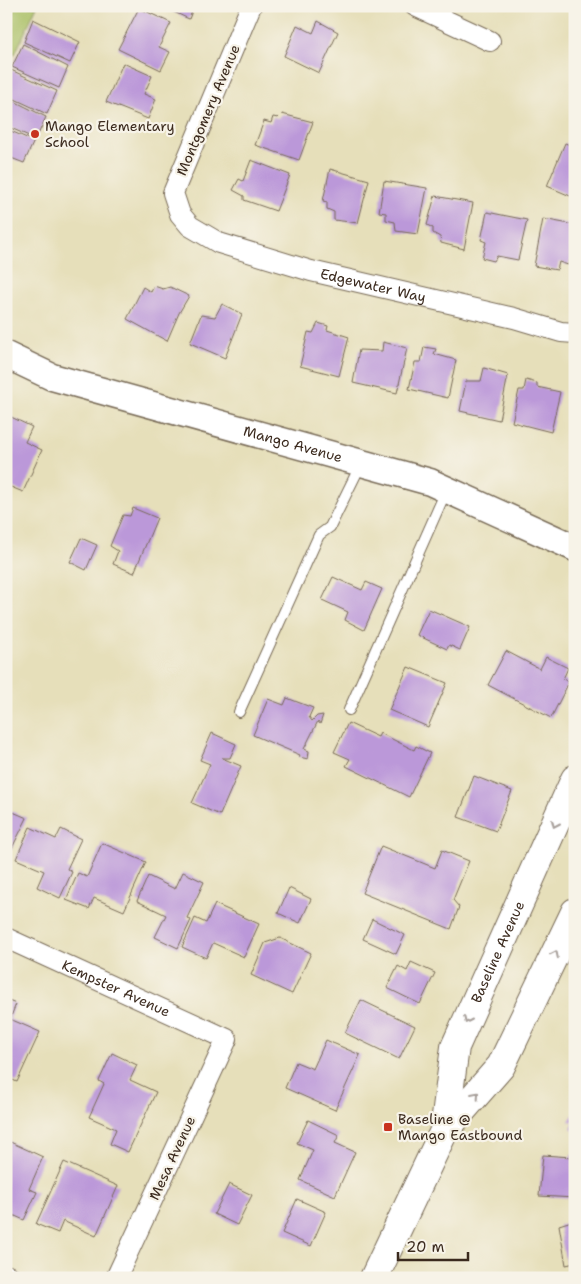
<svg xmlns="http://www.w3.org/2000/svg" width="581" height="1284" viewBox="0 0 581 1284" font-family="'Shantell Sans',sans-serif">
	<rect width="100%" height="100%" fill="#f7f3e8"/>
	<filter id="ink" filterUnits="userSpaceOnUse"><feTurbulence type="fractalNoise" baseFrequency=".02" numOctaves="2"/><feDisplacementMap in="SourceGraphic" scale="10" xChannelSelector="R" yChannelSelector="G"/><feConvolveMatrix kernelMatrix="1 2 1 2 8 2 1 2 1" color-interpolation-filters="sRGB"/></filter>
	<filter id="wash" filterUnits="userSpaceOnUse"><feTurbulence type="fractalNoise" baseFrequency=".0096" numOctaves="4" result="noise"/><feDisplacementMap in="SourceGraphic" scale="20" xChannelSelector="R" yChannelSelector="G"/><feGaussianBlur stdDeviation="1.12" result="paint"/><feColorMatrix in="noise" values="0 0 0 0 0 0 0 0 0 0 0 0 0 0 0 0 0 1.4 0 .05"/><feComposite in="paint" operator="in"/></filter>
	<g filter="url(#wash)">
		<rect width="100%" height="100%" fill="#e6dfba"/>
		<path fill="#a9bf64" stroke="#727441" d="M16,6h21l-22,48 -9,-3v-24z"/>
		<g id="blocks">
			<path fill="#bb98d9" d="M161,6h33l-5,13z
				M139,8l32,15 -12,24 11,5 -9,18 -43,-21z
				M33,19l47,23 -10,21 -46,-21z
				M318,21l20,11 -19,41 -35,-17 13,-31 16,8z
				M23,44l45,23 -9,21 -47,-21z
				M123,63l29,13 -8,18 12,5 -8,20 -42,-17z
				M11,70l46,21 -10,23 -41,-19v-15z
				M6,97l40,20 -10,22 -30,-13z
				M282,114l31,8 -14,38 -44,-15 9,-24 7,2 2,-6 5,1z
				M6,129l28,12 -10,22 -18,-7z
				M565,143l10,4v51l-28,-12z
				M251,160l39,15 -14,36 -32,-11v-4l-11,-6 6,-11 4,2z
				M330,169l39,11 -11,43 -24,-3v-8l-7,-3v-7l-4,-1z
				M384,181l43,7 -9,46 -22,-3 -1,-9 -9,-2v-7l-7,-1z
				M435,196l38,7 -9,46 -23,-6 -1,-6 -7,-4v-5l-6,-3z
				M487,212l40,8 -9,40 -21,-4 -3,5 -12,-3 4,-16 -5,-2z
				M543,219l32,6v34h-4l-3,6 -9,-3 -2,8 -23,-4z
				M154,286l9,3 7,-2 19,9 -10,17 -12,28 -40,-22 16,-32 8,5z
				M222,304l20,10 -17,44 -35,-15 11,-28 14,2z
				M318,323l10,3 -1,4 22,7 -10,39 -39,-10 8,-34 5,1z
				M383,342l24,6 -10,45 -44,-10 6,-33 23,1z
				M424,347l12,2 -2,5 22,6 -8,38 -39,-9 6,-27h6z
				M484,368l24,7 -9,45 -39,-9 6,-30h15z
				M526,380l11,3v4l23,5 -9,40 -39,-10 7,-32h5z
				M9,416l23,11 -7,15 17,8 -19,42 -17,-7v-62z
				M133,508l24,10 -23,55 -21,-9 5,-13 -8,-5 13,-31 7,1z
				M81,538l16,7 -11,25 -16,-8z
				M333,577l29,13 4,-8 16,7 -18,41 -19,-10 3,-8 -26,-12z
				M429,609l41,18 -10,23 -11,-5 -2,4 -30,-14z
				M506,651l34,18 6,-12 22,11 -5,11 6,3 -18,36 -63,-33z
				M408,667l39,16 -19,44 -39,-17z
				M287,698l26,10 -4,9 3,4 5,-5 6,-1 -3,9 -2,-3 -14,28 5,2 -1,8 -9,-2 1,-2 -47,-20 15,-36 16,6z
				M348,723l30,14 2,-4 34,17 2,-4 14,7 -21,44 -63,-31 4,-7 -16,-7z
				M212,733l24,11 -6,14h-8l19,8 -21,49 -28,-12 18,-39 -10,-4z
				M474,776l38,15 -16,40 -38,-14z
				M6,794l5,2 -5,10z
				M6,809l21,9 -17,34 -4,-2z
				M30,827l26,12 5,-10 20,10 -14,30 5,3 -12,26 -23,-11 7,-16 -28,-12z
				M102,843l44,19 -22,49 -30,-13 -5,11 -23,-9 12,-27 9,4z
				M381,846l54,22 7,-18 27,11 -16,39 6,7 -8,22 -89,-36z
				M183,872l21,10 -17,36 4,2 -13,28 -23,-11 11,-22 -29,-14 11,-25 27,13z
				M289,888l22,11 -11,24 -22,-10z
				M215,904l44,20 -15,33 -31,-14 -7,15 -24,-11 13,-29 11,5z
				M372,919l33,16 -9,19 -33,-15z
				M280,938l31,15 -19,41 -41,-19 14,-32z
				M411,962l24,11 -15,31 -33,-16 11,-22 9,5z
				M6,1000l10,4 -6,15 30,13 -23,50 -11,-5z
				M361,1000l54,26 -16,33 -54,-26z
				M326,1040l34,15 -25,55 -50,-22 11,-26 17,7z
				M112,1053l25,12 -7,15 26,12 -28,60 -18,-8 6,-15 -27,-12 15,-33 -5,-3z
				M575,1112v19l-4,-2 3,-6 -5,-2z
				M308,1120l31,15 -4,8 20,9 -20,44 -35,-16 13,-30 -16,-7z
				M6,1140l37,17 -14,32 8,3 -13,28 -18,-8z
				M571,1154h4v44l-36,-2 4,-41 28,2z
				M64,1162l54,24 -22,50 -33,-15 -5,12 -22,-9z
				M229,1184l23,11 -15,30 -23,-11z
				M297,1199l29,13 -15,34 -29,-13z
				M575,1220v43l-9,2 -7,-40z"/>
		</g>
	</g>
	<g filter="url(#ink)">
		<use href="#blocks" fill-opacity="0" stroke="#776955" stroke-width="1"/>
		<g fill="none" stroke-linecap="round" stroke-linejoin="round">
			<defs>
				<path id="service" d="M349,710l97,-219
					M239,712l80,-177 11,-8 31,-63"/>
				<g id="minor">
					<path id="s1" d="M251,6l-78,187 7,21 10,12 29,17 92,28 203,47 47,14 14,1"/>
					<path d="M415,6l75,35"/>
					<path id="s2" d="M6,938l221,101 -111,239"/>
					<path d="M6,1275l6,3"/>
				</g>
				<g id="tertiary">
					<path id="s3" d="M6,355l46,22 378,105 145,66"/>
				</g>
				<g id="primary">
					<path id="s4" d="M444,1131l11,-84 120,-268"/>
					<path d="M374,1278l70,-147 57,-65 74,-154"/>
				</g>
			</defs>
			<use href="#service" stroke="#776955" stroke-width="12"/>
			<use href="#minor" stroke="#776955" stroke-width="22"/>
			<use href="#tertiary" stroke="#776955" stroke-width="29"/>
			<use href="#primary" stroke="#776955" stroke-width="30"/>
			<use href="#service" stroke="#fff" stroke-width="10"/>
			<use href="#minor" stroke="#fff" stroke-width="20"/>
			<use href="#tertiary" stroke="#fff" stroke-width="26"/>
			<use href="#primary" stroke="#fff" stroke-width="28"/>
		</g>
		<defs><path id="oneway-chevron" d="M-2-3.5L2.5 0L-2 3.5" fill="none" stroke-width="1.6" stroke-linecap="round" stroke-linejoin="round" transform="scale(1.25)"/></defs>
		<g stroke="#a79f9a">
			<use href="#oneway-chevron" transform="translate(555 824) rotate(114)"/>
			<use href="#oneway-chevron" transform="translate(555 954) rotate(-64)"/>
			<use href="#oneway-chevron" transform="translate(467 1020) rotate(114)"/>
			<use href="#oneway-chevron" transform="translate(476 1095) rotate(-49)"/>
		</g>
	</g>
	<g fill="#c8321e" stroke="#f7f3e8" stroke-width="2">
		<circle cx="35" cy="134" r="5"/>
		<rect x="383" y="1122" width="10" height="10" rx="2.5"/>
	</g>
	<g text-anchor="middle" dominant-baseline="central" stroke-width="4.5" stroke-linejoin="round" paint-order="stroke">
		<g font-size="14" fill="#3b2a1e" stroke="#f7f3e8">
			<text transform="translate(208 110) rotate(-67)">Montgomery Avenue</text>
			<text stroke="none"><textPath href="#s1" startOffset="434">Edgewater Way</textPath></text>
			<text stroke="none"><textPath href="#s3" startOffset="301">Mango Avenue</textPath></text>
			<text stroke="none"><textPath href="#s4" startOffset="189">Baseline Avenue</textPath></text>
			<text stroke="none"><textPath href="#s2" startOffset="121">Kempster Avenue</textPath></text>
			<text transform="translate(172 1158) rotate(-65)">Mesa Avenue</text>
		</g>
		<g font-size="14" fill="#3b2a1e" stroke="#f7f3e8" text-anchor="start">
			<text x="45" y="126">Mango Elementary<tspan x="45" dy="16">School</tspan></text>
			<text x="398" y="1119">Baseline @<tspan x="398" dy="16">Mango Eastbound</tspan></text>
		</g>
	</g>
	<rect width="581" height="1284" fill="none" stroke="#f7f3e8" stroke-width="25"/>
	<path d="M398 1252v8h70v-8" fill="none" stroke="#3b2a1e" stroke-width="2.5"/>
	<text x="406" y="1252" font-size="15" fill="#3b2a1e" stroke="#f7f3e8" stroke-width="4" paint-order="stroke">20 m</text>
</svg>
